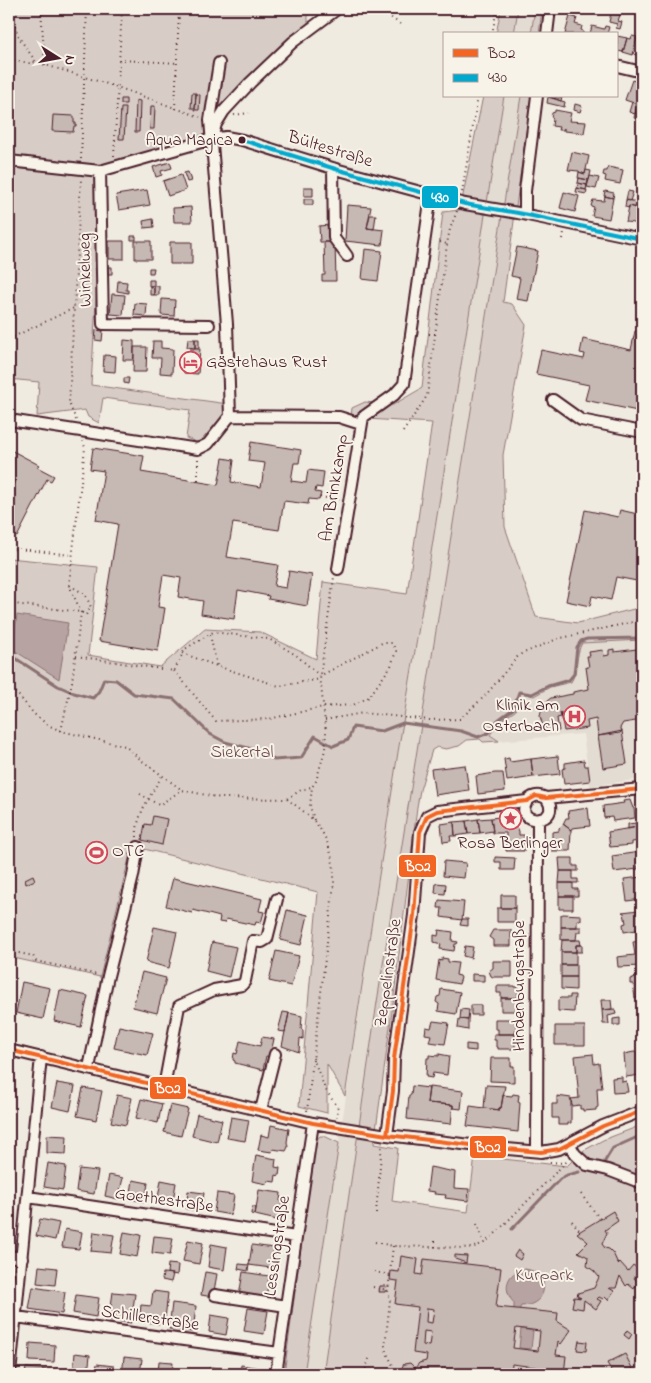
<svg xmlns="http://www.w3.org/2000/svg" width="651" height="1383" viewBox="0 0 651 1383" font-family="'Indie Flower',sans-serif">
	<rect width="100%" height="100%" fill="#f0ebe0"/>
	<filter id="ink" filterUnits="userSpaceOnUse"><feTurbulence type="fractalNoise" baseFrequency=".02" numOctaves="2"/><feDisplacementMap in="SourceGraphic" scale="10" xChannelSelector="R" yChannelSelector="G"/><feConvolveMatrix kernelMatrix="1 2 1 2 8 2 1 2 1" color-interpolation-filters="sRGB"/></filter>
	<g filter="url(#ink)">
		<path fill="#e3dcd2" d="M518,9h17l-4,25h-17z
			M504,96h17l-144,906 -54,372h-19l94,-622 26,-155z
			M642,640v139l-52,7 -7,-52 -84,7 -9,-5 11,-15 14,-10 6,-18 13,3 16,-9 21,-5 5,-7 3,-28 3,-4z"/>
		<path fill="#d8cdc6" stroke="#917678" d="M9,9h299v16l-55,51 -41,61 -102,28 -11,1 1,70 -9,149 137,19 1,5 -30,34 -13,-5 4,-28 -87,-12 -4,25 -11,-6 -3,-7 -48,6 2,-34 -30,-3z
			M501,9h17l-4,25h-18z
			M535,9h7l-3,25h-8z
			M483,96h21l-80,501 -26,155 -53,344 -18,-32v49l-28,-7 19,-214 -186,-46 -32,131 -91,-20v-399l89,9 -10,88 72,12 45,-38 55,3 56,27 7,-77 84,12 25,-171 -81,-5 1,-10 13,-6 28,3 29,-17 21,-176 17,-2z
			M521,96h10l-28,206 9,2 14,21 -23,130 2,72 31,90 42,6 64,-16v33l-60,3c-7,12 -3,27 -11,39l-21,5 -16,9 -13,-3 -6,18 -15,10 -10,14 9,6 -16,1 -3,-3 -13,1 -8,6 -13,3 -9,-2 -5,3 -12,40 -3,17 -24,197 -19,140 24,4 -6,53 76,11 7,-56 92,10 14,-14 22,-12 39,-15v249h-319l54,-372z
			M320,1136h4l15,7 -35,231h-20l31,-232z"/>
		<path fill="#b7a4a2" stroke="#8b6f72" d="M17,615l51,8 -9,56 -47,-30z
			M525,1269c27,3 24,37 -4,37l-2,4 -5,-1v-6c-12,-13 -8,-31 11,-34z
			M521,1329l12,2 -2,18 -12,-1z"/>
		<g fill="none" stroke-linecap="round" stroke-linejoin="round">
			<path stroke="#8b6f72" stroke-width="3" d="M9,654l49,32 16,7 19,5 6,-7 5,-12 12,1 18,14 40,5 36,35 15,8 39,10 10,8 27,-2 14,-22 18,10 15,-6 5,-13 29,4 21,-8 58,8 17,6 10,-4 10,-13 15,-11 6,-17 13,2 16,-8 21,-6 5,-6 3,-27 4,-6 6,-2 55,-1
				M605,1161l8,-13 29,-13
				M512,1229l48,-50 7,-4 12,-3"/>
		</g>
		<path fill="#c6b8b3" stroke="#4a1f2b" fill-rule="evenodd" d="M612,9l3,1 -1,3 6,2 -3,9 -8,-2z
			M570,16l7,2 -2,6 7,2 -1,4 2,1v3h-18z
			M618,21l4,1 -2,7 -4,-1z
			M592,26l12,3 1,-3 4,1 -2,7h-17z
			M617,36l10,2 -4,14 -6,-1z
			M632,36l5,1 -4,18 -10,-3 4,-14 4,1z
			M632,80l10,3v15l-2,7 -15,-5z
			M192,93h4l-1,15h-4z
			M196,94l4,1 -1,15h-4z
			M548,96l11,2 3,-2 -1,5z
			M548,97l17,5 -1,5 -17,-4z
			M121,99h5v5h-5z
			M136,100l4,1 -1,31h-4z
			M632,102l5,2 -2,10 -6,-2z
			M575,104l7,2 -2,6 -6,-2z
			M151,106h4l-1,23h-4z
			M637,106l5,1v13l-8,-2z
			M121,108h5l-2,31h-5z
			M555,110l16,3 -2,8 17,1 -2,11 -20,-2v-3l-1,2h-5l1,-3 -7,-1 1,-7 -2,-2 1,-4 3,-1z
			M53,115l21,1v7h2v3h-2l-1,6 -21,-1z
			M572,152l17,4 -4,18 -6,-2v-1l-11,-1z
			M170,162l2,6 -11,3 1,4 -6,2 -3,-10z
			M608,167l15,3 -3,14 -15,-3 1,-5 -3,-1 1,-4h3z
			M586,170l5,1 -2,9 -11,-2 1,-6 6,2z
			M188,172l3,9 -4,1 -3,-9z
			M181,175l5,15 -18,6 -5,-15z
			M590,176l9,2 -3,11 -9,-2z
			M579,178l9,2 -1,5 -9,-2z
			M578,183l9,2 -1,5 -9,-2z
			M304,187h9v9h-9z
			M577,188l10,2 -1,4 -10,-2z
			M641,189l1,35 -16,-2 3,-16 9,2z
			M147,190l3,15 -31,5 -3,-15z
			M605,191l9,2 -1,5 -9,-2z
			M628,191l5,1 -3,9 -4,-1z
			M564,192l15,4 -4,16 -15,-4z
			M605,196l8,2 -4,21 -17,-3 2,-9 -3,-1 2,-6 11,1z
			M304,199h9v6h-9z
			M626,200l13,2 -1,6 -9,-2v2l-4,-1z
			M347,205l24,2 -4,21 17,2 -2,15 -37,-4z
			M191,207l1,15h-18l-1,-14z
			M370,215h6l-2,14 -7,-1z
			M153,219l1,8 -10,1 -1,-7z
			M329,225l1,17h-10l-1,-16z
			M131,236h5v4h-5z
			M109,241h15v18h-15z
			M135,241h16v18h-16z
			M170,242h22v22h-22z
			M324,242h11l1,39h-14v-6h3z
			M517,247l21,4 -10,50 -12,-2 4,-21 -9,-2z
			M365,249l17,2 -4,30 -16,-2z
			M105,267h7v7h-7z
			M149,268h5l-1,5h-4z
			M149,280h5v6h-5z
			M118,281l9,1 -1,8h2v3l-11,-2z
			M150,286h4v9h-4z
			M154,286h5v9h-5z
			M112,294l13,1 -2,20 -13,-1z
			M162,299l13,1 -1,16 -13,-1z
			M135,303l12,1 -1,12 -12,-1z
			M96,330l7,1 -1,10 -7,-1z
			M635,331l7,1v80l-57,-12 4,-15 -53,-11 5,-24 43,9 1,-5 -5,-1 3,-14 48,11z
			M188,339h7v9l-8,-1z
			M195,339h4v9h-4z
			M124,340l10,1v19h-11z
			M153,341h8v7l12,1 -1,25 -12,-1 1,-15h-9z
			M134,347h13l-1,25h-13z
			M190,349h10l-2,25 -14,-1 1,-18 4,1z
			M104,355l12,1 -1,16 -12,-1z
			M124,378h5l-1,6 -4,-1z
			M251,442l50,8 -2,13h-5l-3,18 15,2 2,-13 16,2 -2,16 -6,-1 -1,5 6,1 -2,7 -10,-1 -1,5 -24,-3 -5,29 -46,-7 -6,34 51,8 -4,21 12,2 3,-17 23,4 -5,31 -39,-7 1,-3 -31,-6 -4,29 -33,-5 2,-13 -25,-4 3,-19 -18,-3 -5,32 7,1 -7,43 -59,-10 19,-117 -22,-4 8,-49 -14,-2 3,-21 51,8 -3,16 77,13 5,-27 11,2 -3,22 30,5 4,-24 -17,-2z
			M9,449l30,16 -2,2 17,9 -3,5 -4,-2 -30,58 -8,-5v-40l6,-11 -6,-4z
			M585,510l33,7 2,-7 22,5v67l-26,-5 -5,23 -19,-4 -2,10 -24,-5z
			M614,649v3l23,-3v2l5,-1v70l-19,3 -3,5 2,3 -2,2 -22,3 -2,-17 -9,2 1,7 -24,3 -3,-18h-1l1,4 -4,1 2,13h-7l-6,-3 -4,-5 -2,-7 3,-12 8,-6 22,-4v-2l16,-3 -3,-22h3l-2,-11h3l-1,-4 14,-2 1,6 5,-1v-5z
			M622,731l5,33 -24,4 -5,-32z
			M558,756l2,18 -27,3 -2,-18z
			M509,758l1,4 21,-3 2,18 -26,4 -3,-22z
			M584,760l1,6h3l2,15 -26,3 -2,-15 3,-1v-5z
			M465,765l4,25 -34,5 -4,-26z
			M495,773h8l2,18 -27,3 -2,-18z
			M630,800l3,8h1l1,10 -22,3 -1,-4 -8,1 -1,-12 21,-3 -1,-2z
			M588,808l2,18 -18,2 -1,2 -8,-6 3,-6h3l-1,-7z
			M153,816l14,3 -5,26 -20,-5 3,-16 6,1z
			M508,816l1,7h3l7,8v4h5v16h-18v-18h-13l-2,-15z
			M491,818l2,13 -13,2 -2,-14z
			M478,819l2,14 -12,1 -2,-13z
			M466,821l2,13 -13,2 -1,-14z
			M454,822l1,14h-5l1,5 -8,1 -2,-18z
			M636,823l1,4 -9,2v-5z
			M563,824l8,6 -1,21h-18v-19l7,-1v-3z
			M637,827l1,8 2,1 -1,5 -7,1v3l-22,2 -2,-15z
			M640,852l2,13 -4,1v3l-24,3 -2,-16z
			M495,857l20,1 -1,12h-13v-8h-6z
			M559,858h14v8h5v5h-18z
			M444,861l22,2 -2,15 -21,-2z
			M560,871h13v8h5v4h-19z
			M33,875l2,5 -9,4 -1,-5z
			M642,877v22l-15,2 -3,-22z
			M173,878l89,21 -3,12 5,1 -3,11 -5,-1 -1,3 -29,-6 -1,4 -6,-1 1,-5 -27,-7 -1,3 -26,-7z
			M436,883l10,1 -1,10 -10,-1z
			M559,883h14v6h5v7h-19z
			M501,895h14v13h-14z
			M559,896h14v13h-14z
			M439,900l25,2 -2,18 -21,-3 1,-9h-4z
			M497,908h18v14h-18z
			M287,910l21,5 -7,30 -21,-5z
			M639,910h3v19l-18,3 -1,-8 3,-1 -2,-10 -2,-1z
			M563,914l18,1v5h-4v7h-16v-12z
			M462,919h6v7l-8,-1z
			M154,927l23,5 -8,36 -23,-6z
			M561,927h20v5h-4l-1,8h-15z
			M439,930l14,2 -1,9 6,1 -1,2h-2l-1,7 -14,-2 1,-5 -7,-2v-7l4,1z
			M493,930h18v16h-18v-6l-4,-3z
			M562,940h18l1,5h-5v7h-15z
			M642,941v25l-24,1 -1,-10 18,-2 -2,-13z
			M212,942l24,5 -7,30 -23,-6z
			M576,945h6v7h-6z
			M465,946l8,1 -2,11 -8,-2z
			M276,951l23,5 -8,30 -22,-5z
			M561,952h15v13h-15z
			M442,958l6,1v3l10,1 -2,12 4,1 1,2 -2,6 -23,-4 3,-20 3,1z
			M493,961h19v16h-19l-2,-1 -2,-5 4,-3z
			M561,965h15v12h-15z
			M142,972l24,6 -9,35 -24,-6z
			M472,974l12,1v6h-12z
			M642,975v22l-7,1 -2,-14h-3v-5z
			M561,977h15v13l-15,-1z
			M22,982l28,6 -7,31 -27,-6z
			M497,986h18v1h3v11h-17v-5h-4z
			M441,989l19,3 -4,22 -18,-3 1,-7 -3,-2 1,-5 3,-1z
			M60,990l28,6 -7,31 -27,-6z
			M570,995h5l-1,17 -16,-1v-11l2,-2h10z
			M501,998h17v10h-2v3h-15z
			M601,1000h10l1,9 -10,1z
			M471,1005h10v10h-10z
			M461,1009l8,1 -1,10 -8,-1z
			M615,1009l1,5 -8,2 1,8h-6l-1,-14z
			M283,1012l6,1 -4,19 -7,-1z
			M289,1013l13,3 -1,13 2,1v9l-3,-1 -1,14 -17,-6z
			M620,1018v7h-7v-6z
			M459,1019l9,1v10l-10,-2z
			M495,1019h22l-2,15h-17v-5h-3z
			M433,1021l16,2 -4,21 -16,-2 2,-7 -6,-1 1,-7 5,1z
			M119,1026l34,7 -6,22 -33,-7z
			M555,1026h30v19h-30z
			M494,1034h21v15h-17v-2h-2v-7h-2z
			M262,1037l12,2 -4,18 -4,-1 -3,14 -28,-7v-2l-2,-1 1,-7 3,1 3,-13 20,5z
			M466,1044l10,1v6l-10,-1z
			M634,1052l4,1 2,22 -14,2 -2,-23z
			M439,1054l10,2 -2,19 -14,-2 -1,5 -6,-1 1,-19h2v-3l10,1z
			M593,1054l1,10 5,-1 3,25h-5l1,19 -2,1v2l-13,1v-2h-3v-4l-8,1 -1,-7 8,-1 -4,-42z
			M642,1054v19h-2l-2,-18z
			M491,1058h20v8h3v16l-24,-1z
			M622,1077v5l4,-1 2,11 -15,1 -1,-15z
			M57,1083l18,3 -5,25 -18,-4z
			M486,1085l19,1 -4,22h-2v2l-15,-2z
			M412,1086l17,2 -2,15 26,2 -2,19 -44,-5 2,-24h2z
			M429,1087l34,4 -2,18 -8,-1v-3l-26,-2z
			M83,1088l19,3 -6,29 -19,-4z
			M513,1094l6,1 -1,7 2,1 -2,29 -51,-6 3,-20 29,4v-2h2l2,-13 9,1z
			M117,1095l15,3 -6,27 -15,-3z
			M557,1096l14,2v25h-3v2h-10v-7h-6v-14h5z
			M141,1099l21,5 -4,19 -22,-5z
			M170,1105l18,4 -7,27 -17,-4z
			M197,1114l25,6 -5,22 -25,-6z
			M231,1117l18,3 -4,21 -18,-3z
			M271,1125l18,4 -2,13 1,5 -2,4 -13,-2 -1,3 -14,-2 3,-15 8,2z
			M47,1135l20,1 -1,18 -19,-1z
			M256,1155l20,4 -1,8 5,1 -1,8 -3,-1 -1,7 -7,-1 -1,3 -15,-3z
			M48,1163l18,3 -3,24 -19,-3z
			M430,1167l25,5 -1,16 15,1 -1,12 -23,-3 1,-3 -12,-1 1,-2 -8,-1z
			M79,1169l19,2 -4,23 -18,-3z
			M109,1175l14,3 -5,21 -13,-3z
			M133,1180l15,3 -3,19 -15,-3z
			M161,1180l15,3 -4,23 -15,-2z
			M259,1190l22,3 -1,8h2l-1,8 -3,-1v6l1,4 -2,2 -22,-5z
			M188,1191l16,2 -3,18 -15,-2z
			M217,1193l17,2 -3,20 -17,-3z
			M252,1207h4l-1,8 -4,-1z
			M613,1211l5,10 -13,9 2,3 -5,11 3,4 4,1 4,4 5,11 2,-2 8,9 5,-6 7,5 -6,8 4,4 -4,7 -6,-5 -2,2 -6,-10 -4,12h-7l5,3 -6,9 -3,-3 -2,2 -4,-2 -2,2 4,2 -5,8 -12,-9 -1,9 -11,-2 2,-10 7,1 -4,-2 1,-3 16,-5 5,-11 -5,-6 -7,-5 1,-9 -10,-5 10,-10 -11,-9z
			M40,1219l19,4 -4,17 -19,-4z
			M65,1229l17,3 -3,17 -17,-2z
			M94,1232l20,3 -3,18 -20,-2z
			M124,1232l17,3 -4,22 -17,-3z
			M154,1236l19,2 -3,17 -18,-2z
			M188,1240l15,3 -4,21 -16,-3z
			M211,1244l16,3 -3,23 -16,-3z
			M252,1245l22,3 -3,20 -22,-3z
			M518,1250l5,4 -3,6 -6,-4z
			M455,1255l12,1 -1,7 -11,-4z
			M401,1256l17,3 -2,15 6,1 2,-16 77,9 -5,39 62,6 -1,8 14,9 -10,14 -3,-3 -2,14 10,1 -2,18h-23l1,-6 -30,-4 -1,10h-109l-1,-5 3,-5 6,-1 5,5 4,-5 7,-2 1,-6 -14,-2 5,-46 -23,-3 3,-23 -8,-1 1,-9 8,1zM427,1308l7,1 -2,14 -6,-1zM516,1328l24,3 -2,20 -25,-3zM424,1331l7,1 -2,14 -6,-1z
			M168,1264l10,1 -1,10 -10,-2z
			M239,1264l10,1 -1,6 -10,-2z
			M39,1266l18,2 -2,17 -18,-2z
			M205,1272l12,2 -4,23 -12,-2z
			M243,1272l26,4 -3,24 -27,-4z
			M163,1273l10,1 -2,8 -9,-2z
			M380,1286h6l-1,6h-6z
			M33,1287l32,5 -3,22 -33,-5z
			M153,1291l15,2 -3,26h-6v5l-20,-3 2,-16 10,1z
			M113,1292l22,2 -4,29 -22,-3z
			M76,1295l23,3 -3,19 -23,-4z
			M172,1303l24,3 -3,26 -24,-3z
			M248,1308l20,3 -4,23 -20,-3z
			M211,1315l18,3 -3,17 -17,-3z
			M627,1330l5,4 -3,5 -5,-4z
			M579,1341l8,1 -1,9 -9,-1z
			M30,1343l25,2 -1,17 -25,-1z
			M75,1353l15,2 -2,19h-15z
			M625,1354l8,16 -9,4h-11l-6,-11z
			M124,1357l18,2 -2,15h-18z
			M159,1361l14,1 -1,12h-14z
			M97,1364l17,2 -1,8h-18z
			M241,1365l19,3 -1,6h-19z
			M210,1367l12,1v6h-13z
			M26,1368l22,2v4h-23z"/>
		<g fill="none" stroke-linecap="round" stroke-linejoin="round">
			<defs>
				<path id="minor" d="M547,34l3,-25
					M219,63l-9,57 17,204 3,92
					M617,66l25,6
					M213,135l3,-11 8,-13 26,-28 43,-41 44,-33
					M9,161l91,10 112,-32 14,-2 16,3 97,30 126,34 53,9 124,26
					M333,168l1,70 13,18
					M100,171l3,153 106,1
					M525,214v-23l12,-95
					M553,400l28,20 61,12
					M9,420l189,29 10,-5 22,-28 109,1 22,7
					M338,569l25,-152 31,-22 10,-11 27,-189
					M527,801c-15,27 38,23 19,-3
					M9,1050l304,73 74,12 109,13 45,4 18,-3 44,-23 39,-15
					M89,1068l19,-92 25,-100 5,-29
					M164,1087l15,-81 35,-16 28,-5 3,-4 8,-40 9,1 5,-3 10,-40
					M261,1110l14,-56
					M387,1135l6,-44 1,-32 20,-144 6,-83 7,-16 10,-5 90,-10c6,-6 11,-7 19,-3l96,-9
					M570,1145l5,9 12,11 21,5 34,13
					M537,1151l1,-330
					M28,1197l268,40
					M9,1256l13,2
					M215,1295l71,11
					M16,1317l263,36
					M10,1374l31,-317
					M276,1374l37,-251"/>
			</defs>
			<use href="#minor" stroke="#4a1f2b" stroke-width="14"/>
			<path stroke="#4a1f2b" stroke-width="2" stroke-dasharray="1 4" stroke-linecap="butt" d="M41,9l4,57
				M379,9l21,15
				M9,12l11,27 16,23
				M492,34l5,-25
				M9,59l20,4 7,-1 81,25 83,30
				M119,60l59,3
				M175,109l4,-100
				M234,115l15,-2
				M114,156l8,-147
				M81,159l6,-150
				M462,192l16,-96
				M9,238h6
				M563,239l1,-7
				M440,242l7,2
				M429,334h6
				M9,339l65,-31
				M76,420l-7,-17 12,-224
				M403,432l24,-36 20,-152 3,-15 7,-18
				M198,459v23
				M320,497l20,3
				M9,549l20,1 42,5
				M9,635l5,-31 67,8 5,3 5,-8 -6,-13 -16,-9
				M210,635l7,31
				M182,653l32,12 65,21 42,-7
				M76,656l98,15 11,-22 28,-17 56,7 27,16 24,21 62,-33h10l4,8 -5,15 -22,31 -16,8 -30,2 -54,12 -53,2c-15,-16 -27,-34 -42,-50
				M9,684l25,30 14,11 13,6 64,15 16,14 41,30 39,8 66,1 14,-9 10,-3
				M325,720l38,-7 67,7 30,-1 25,-23 34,-41 38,-16 85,-19
				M61,731l11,-49 9,-70 -12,-27 16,-137 -2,-7
				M140,794l19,11 23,-15
				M287,799c9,7 20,14 27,22 15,17 21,41 20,62l-27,228
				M314,820l-4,-14 2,-19 4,-6 9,-31 1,-18 -6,-56 14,-99
				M137,837c-2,-21 15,-44 25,-61
				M9,951l24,5 3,5 63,14
				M313,1058l12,31 13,19 -1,9
				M550,1162l15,1
				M581,1194l19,25
				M376,1213l6,-70
				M572,1221l8,10
				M477,1224l7,19
				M375,1242l18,4 79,2 12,-5 10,-8 73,-74
				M393,1246l-5,45 2,9 -5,46 1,5 11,23
				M435,1247v-10
				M374,1272l17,3
				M373,1287l15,3
				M365,1370l27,4
				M364,1374l6,-18
				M401,1374h1"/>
			<use href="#minor" stroke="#f7f3e8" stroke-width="10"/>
			<defs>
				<path id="bus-1" d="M9,1050l304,73 74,12 109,13 45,4 18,-3 44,-23 39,-15
					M387,1135l6,-44 1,-32 20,-144 6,-83 7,-16 10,-5 90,-10 9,-5 10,2 96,-9"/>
				<path id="bus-2" d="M242,140l97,30 126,34 53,9 124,26"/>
			</defs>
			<use href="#bus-1" stroke="#f7f3e8" stroke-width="8"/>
			<use href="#bus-2" stroke="#f7f3e8" stroke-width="8"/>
			<use href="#bus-1" stroke="#f26522" stroke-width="4"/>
			<use href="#bus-2" stroke="#00a9ce" stroke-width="4"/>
		</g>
	</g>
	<defs>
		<symbol id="hotel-ring" viewBox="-11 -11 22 22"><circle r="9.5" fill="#f7f3e8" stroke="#d1495b" stroke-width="1.5"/><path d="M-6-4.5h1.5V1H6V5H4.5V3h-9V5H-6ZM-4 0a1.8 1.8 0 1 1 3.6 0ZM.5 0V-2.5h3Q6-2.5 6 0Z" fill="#d1495b"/></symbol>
		<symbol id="hospital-ring" viewBox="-11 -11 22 22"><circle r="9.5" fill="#f7f3e8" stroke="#d1495b" stroke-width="1.5"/><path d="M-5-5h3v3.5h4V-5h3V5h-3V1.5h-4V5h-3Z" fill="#d1495b"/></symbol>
		<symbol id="sight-ring" viewBox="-11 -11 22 22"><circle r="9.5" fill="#f7f3e8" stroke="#d1495b" stroke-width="1.5"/><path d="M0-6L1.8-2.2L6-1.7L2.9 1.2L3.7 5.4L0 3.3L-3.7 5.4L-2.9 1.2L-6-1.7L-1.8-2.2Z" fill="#d1495b"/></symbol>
		<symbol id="stadium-ring" viewBox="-11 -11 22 22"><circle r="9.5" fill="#f7f3e8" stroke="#d1495b" stroke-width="1.5"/><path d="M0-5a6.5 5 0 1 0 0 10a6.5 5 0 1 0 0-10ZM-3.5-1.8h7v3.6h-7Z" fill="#d1495b"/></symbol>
	</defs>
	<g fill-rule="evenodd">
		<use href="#hotel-ring" x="178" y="350" width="25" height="25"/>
		<use href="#hospital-ring" x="562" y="704" width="25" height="25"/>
		<use href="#sight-ring" x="498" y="806" width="25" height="25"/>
		<use href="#stadium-ring" x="84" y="840" width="25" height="25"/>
	</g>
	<circle fill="#4a1f2b" stroke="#f7f3e8" stroke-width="2" cx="242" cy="140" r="4.5"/>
	<g text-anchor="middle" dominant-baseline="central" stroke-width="4" stroke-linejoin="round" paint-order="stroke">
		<g font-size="17" fill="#4a1f2b" stroke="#f7f3e8" text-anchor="end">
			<text x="233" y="140">Aqua Magica</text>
		</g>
		<g font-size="18" fill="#4a1f2b" stroke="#f7f3e8">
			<text transform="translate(330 150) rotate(17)">Bültestraße</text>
			<text transform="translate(86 270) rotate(-91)">Winkelweg</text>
			<text transform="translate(335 488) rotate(-81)">Am Brinkkamp</text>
			<text transform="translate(389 973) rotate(-82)">Zeppelinstraße</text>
			<text transform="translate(520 986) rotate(-90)">Hindenburgstraße</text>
			<text transform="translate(164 1201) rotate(8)">Goethestraße</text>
			<text transform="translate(278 1246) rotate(-82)">Lessingstraße</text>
			<text transform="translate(150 1319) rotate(8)">Schillerstraße</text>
		</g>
		<g font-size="18" fill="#4a1f2b" stroke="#f7f3e8" text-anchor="start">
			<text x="206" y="363">Gästehaus Rust</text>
			<text x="559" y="706" text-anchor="end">Klinik am<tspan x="559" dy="21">Osterbach</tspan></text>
			<text x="510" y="844" text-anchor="middle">Rosa Berlinger</text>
			<text x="112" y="852">OTC</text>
		</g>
		<g font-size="18" fill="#6e4a52" stroke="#f7f3e8">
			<text x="242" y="753">Siekertal</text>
			<text x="544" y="1276">Kurpark</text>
		</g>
	</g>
	<g stroke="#f7f3e8" stroke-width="2">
		<rect x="421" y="185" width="38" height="24" rx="5" fill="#00a9ce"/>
		<rect x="398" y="854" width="39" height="24" rx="5" fill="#f26522"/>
		<rect x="149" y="1076" width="38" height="24" rx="5" fill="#f26522"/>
		<rect x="469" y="1135" width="38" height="24" rx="5" fill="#f26522"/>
	</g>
	<g font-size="14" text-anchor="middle" font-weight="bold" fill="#fff">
		<text x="440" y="202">430</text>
		<text x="418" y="871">BO2</text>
		<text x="168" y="1093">BO2</text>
		<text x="488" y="1152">BO2</text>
	</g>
	<rect width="651" height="1383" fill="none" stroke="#f7f3e8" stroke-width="30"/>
	<rect x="15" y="15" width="621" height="1353" fill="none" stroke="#4a1f2b" stroke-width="2" filter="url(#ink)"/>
	<rect x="443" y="32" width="175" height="65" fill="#f7f3e8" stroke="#b29e9c"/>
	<rect x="453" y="49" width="25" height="8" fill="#f26522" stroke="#b29e9c"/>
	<text x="488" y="58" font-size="15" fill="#4a1f2b">BO2</text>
	<rect x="453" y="74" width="25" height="8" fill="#00a9ce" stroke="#b29e9c"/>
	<text x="488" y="82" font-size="15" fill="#4a1f2b">430</text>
	<g transform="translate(58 58) rotate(101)" stroke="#f7f3e8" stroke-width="4" paint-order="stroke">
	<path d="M0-4L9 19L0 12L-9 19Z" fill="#4a1f2b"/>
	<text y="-8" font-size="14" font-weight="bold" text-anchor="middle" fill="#4a1f2b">N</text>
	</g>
</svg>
